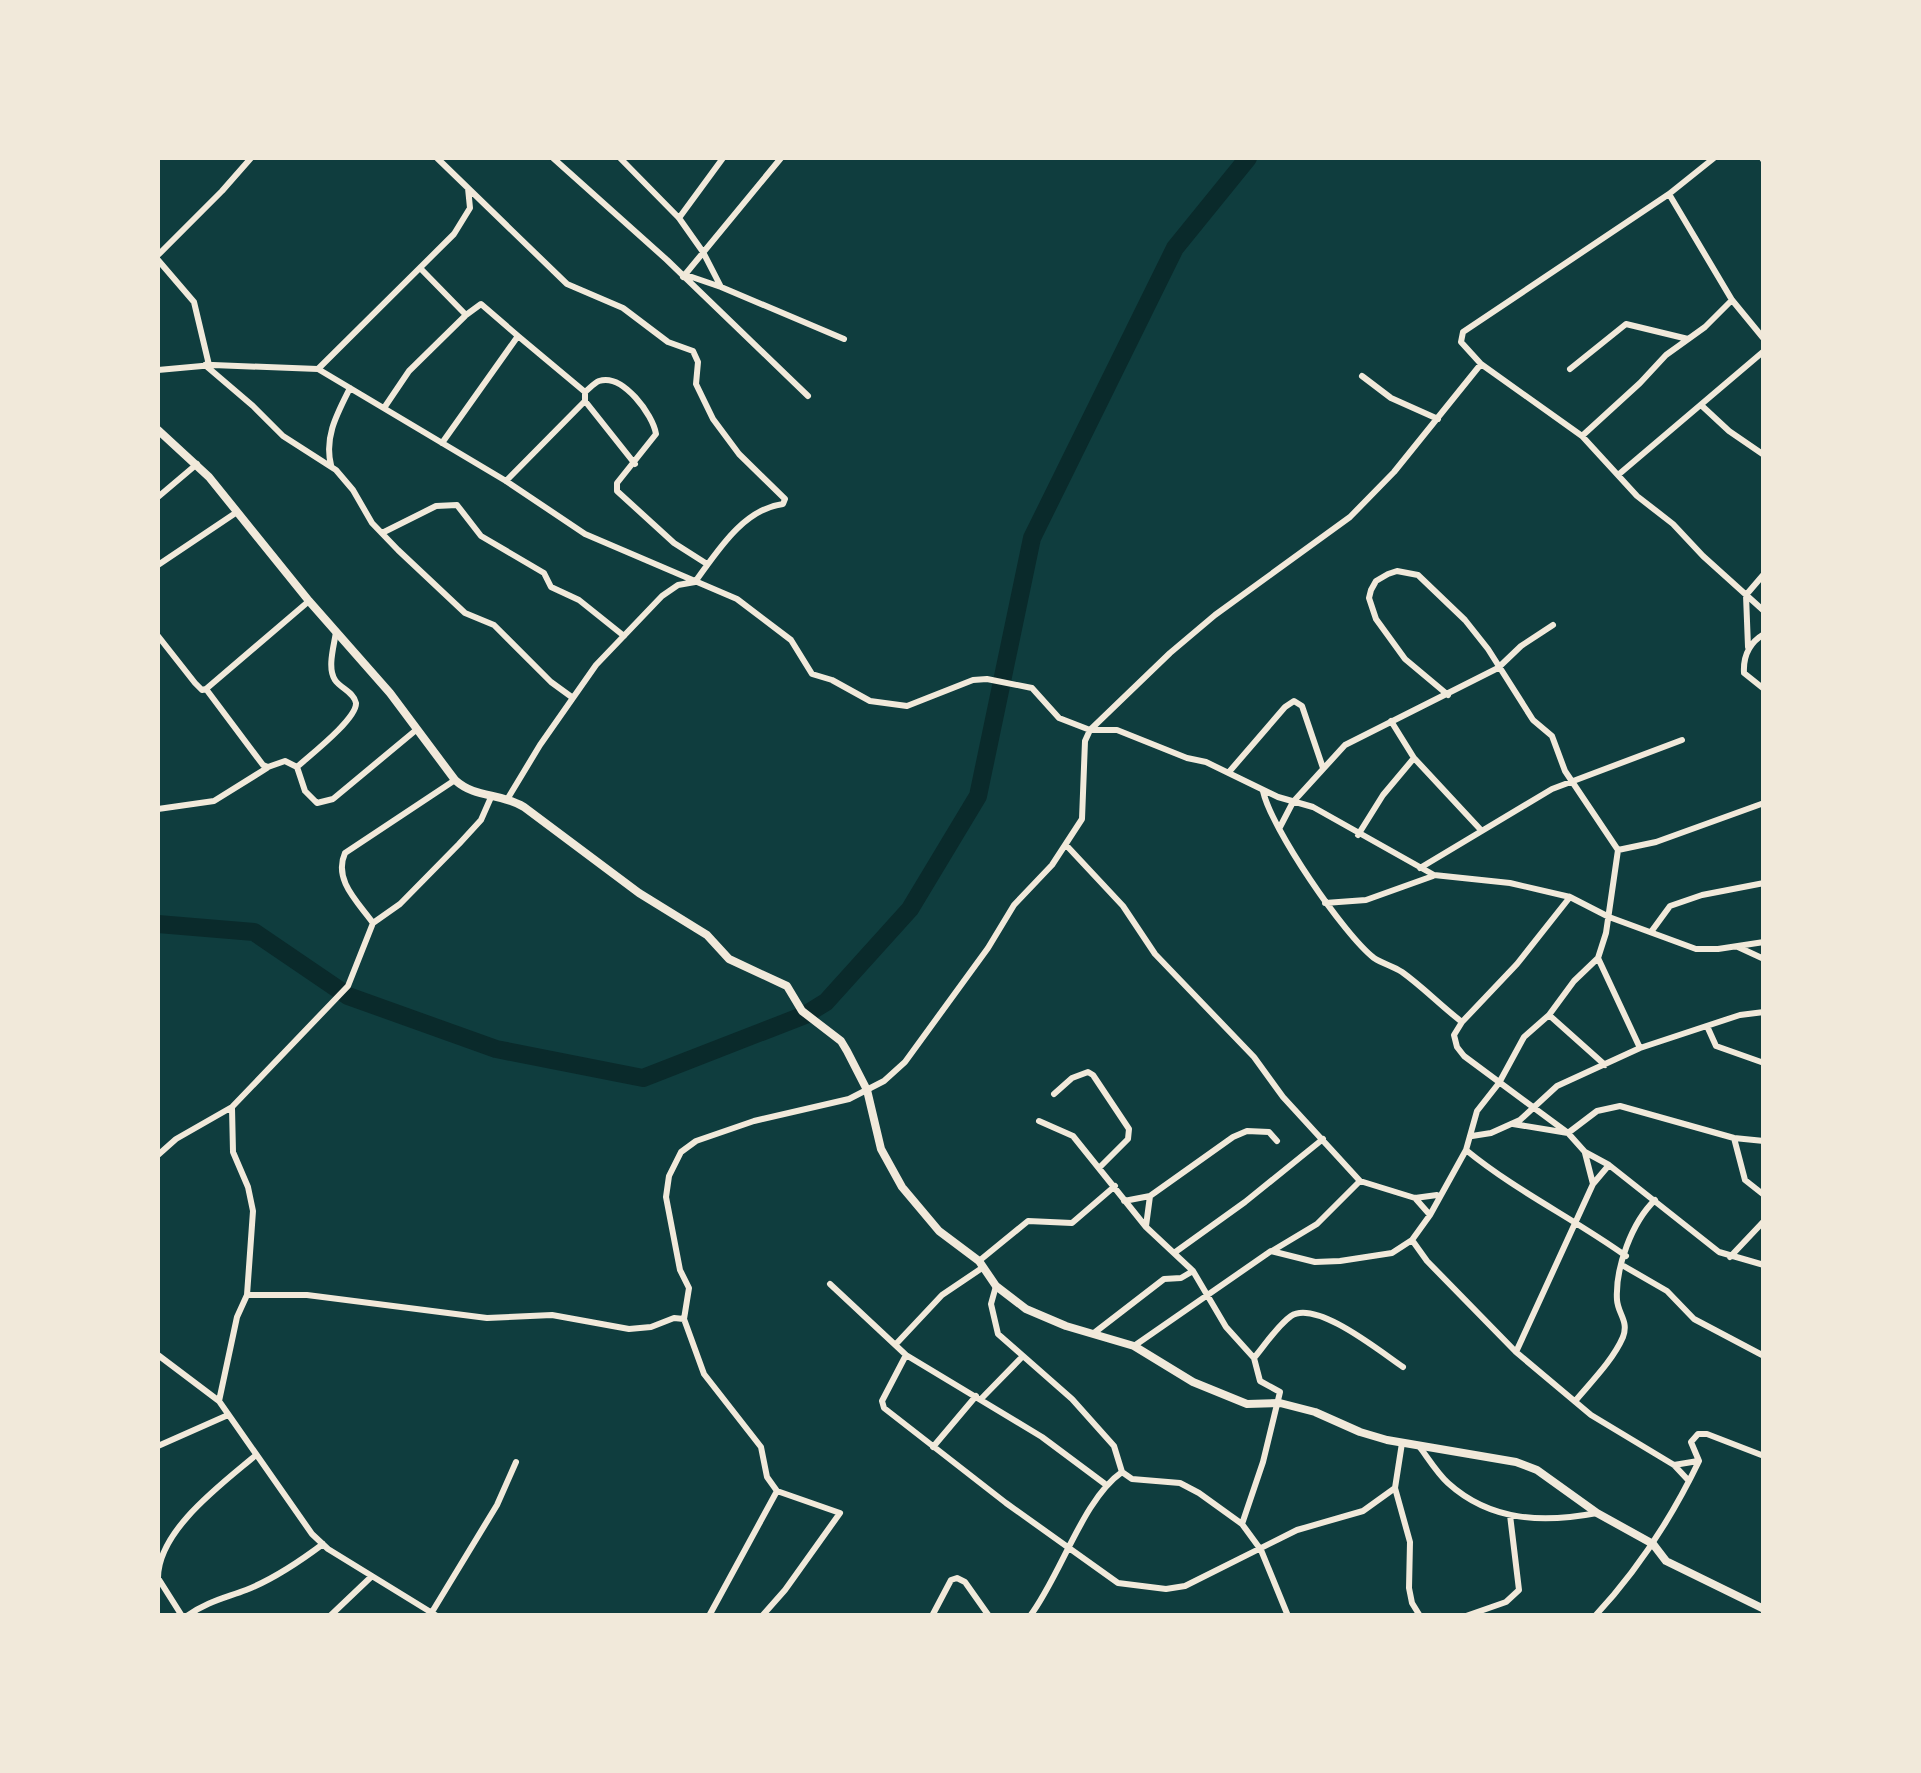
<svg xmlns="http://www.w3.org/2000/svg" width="1921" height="1773" viewBox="0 0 1921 1773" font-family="'Exo 2',sans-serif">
	<rect width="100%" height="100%" fill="#0f3d3e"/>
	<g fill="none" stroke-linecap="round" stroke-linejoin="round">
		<path stroke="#0a2a2b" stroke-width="18" d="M158,924l96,8 94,64 148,53 147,29 162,-63 21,-13 84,-93 68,-113 54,-258 143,-290 73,-90"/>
		<path stroke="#f1e9da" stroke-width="6" d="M437,158l130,126 56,24 45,34 25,9 5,11 -2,22 17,35 26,35 46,45 -2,5c-40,5 -66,48 -88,78l-17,3 -16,11 -66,69 -56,80 -32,53
			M553,158l114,102 141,136
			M620,158l59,60 24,34 18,35 123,52
			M1714,158l-45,36 -206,138 -2,10 20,22 101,72 55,60 36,28 30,32 61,55
			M1762,158l2,3
			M1669,194l63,106 32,39
			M679,218l44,-60
			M158,255l64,-64 29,-33
			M158,260l36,42 15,63
			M422,270l44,45 15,-11 37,32
			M686,275l35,12
			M683,277l98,-119
			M205,365l48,41 30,30 53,34 17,20 19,33 26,27 67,63 29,12 57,57 22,16
			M318,369l136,-135 16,-26 -2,-20
			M1570,369l56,-45 62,15
			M158,370l55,-5 105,4 188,112 79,53 152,65 54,41 21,34 20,6 38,21 37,5 66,-26 14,-1 45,9 27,30 31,12h27l70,28 19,4 72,35 35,10 121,68 76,8 60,14 39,20 87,32h22l46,-7
			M1362,376l29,22 47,21
			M585,401l50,63
			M1701,405l28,26 35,24
			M384,408l25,-37 56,-55
			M1582,436l58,-53 26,-28 39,-28 27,-27
			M442,443l76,-107 67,56
			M331,465c-7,-28 6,-51 19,-77
			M1618,475l146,-124
			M506,481l79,-80v-9c4,-3 9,-9 14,-11 24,-8 54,34 57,53l-39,49v8l57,52 33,21
			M158,497l39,-33
			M382,533l54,-27 21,-1 24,31 63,37 7,14 28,13 45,36
			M158,565l79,-53
			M1764,634c-15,9 -21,22 -20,39l20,16
			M158,636l37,47 7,7 4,-1 103,-88
			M1748,647l-2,-52 18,-21
			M206,689l57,76 5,2 17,-6 12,6 8,24 12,12 16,-4 83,-69
			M1448,695l-43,-36 -29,-40 -7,-21 2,-8 5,-9 12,-7 9,-3 21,4 47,45 23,29 45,71 19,16 13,35 53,79
			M1391,721l23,37 66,71
			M297,767c12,-11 60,-48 59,-64 -2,-11 -16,-15 -21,-23 -8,-12 -1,-34 1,-48
			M1229,772l56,-65 9,-6 8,5 21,62
			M1263,791c8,37 81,144 111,167 9,6 19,8 28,14 21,15 39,34 60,50l-8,13 3,12 7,9 104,77 17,19 24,13 110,87 45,13
			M158,809l56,-8 53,-33
			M1280,827l13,-25 52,-57 153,-77 23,-22 32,-21
			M1358,835l25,-40 31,-37
			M1066,845l57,61 32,48 99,103 29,40 77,84 55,17 22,-3
			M1618,850l38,-8 108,-39
			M1420,868l132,-79 130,-49
			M1325,903l41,-3 67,-24
			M373,923c-15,-21 -40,-43 -28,-70l110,-73
			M1651,932l19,-26 32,-11 62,-12
			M1738,947l26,12
			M1598,958l8,-25 12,-83
			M1549,1015l56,50
			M1462,1022l55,-58 53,-67
			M1707,1026l9,20 48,17
			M1054,1094l18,-16 16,-6 5,3 36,54 -1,10 -28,28
			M1039,1121l34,15 73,91 47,44 33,56 28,31 6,23 20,11 -17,70 -21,62
			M1513,1124l55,9 29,-22 23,-5 114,32 30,3
			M1472,1136l19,-3 29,-13 37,-34 83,-38 100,-33 24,-3
			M1734,1138l11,42 19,15
			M1466,1150c50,41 107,68 160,106
			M1585,1153l8,31 16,-19
			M158,1155l18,-16 56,-32 116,-121 25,-63 27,-19 59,-60 22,-24 11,-25
			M1415,1198l15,17
			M1124,1201l26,-5
			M1146,1226l4,-30 83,-59 14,-6 22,1 8,9
			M1412,1240l15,21 89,91 75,63 83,50 15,16
			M1272,1251l45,-27 43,-43
			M1174,1253l71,-51 78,-63
			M1730,1257l34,-36
			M979,1261l49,-40 44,2 43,-37
			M1622,1265l45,26 27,28 70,37
			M830,1284l76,71 136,82 63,47
			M996,1286l-5,18 7,30 74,65 42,47 8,26
			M247,1295h60l180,23 65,-3 77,14 22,-2 23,-9 10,1 20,55 57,73 6,30 10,14 -68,125
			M684,1319l5,-31 -9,-18 -14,-73 3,-21 12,-24 15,-11 58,-20 95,-22 35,-18 21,-19 83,-114 26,-43 38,-40 30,-46 3,-78 5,-11 80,-77 45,-38 135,-98 44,-45 87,-108
			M1094,1333l70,-54 17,-1 12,-7
			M896,1344l46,-49 40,-27
			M1134,1346l137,-95 44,11 25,-1 52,-8 20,-13 18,-25 36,-65 11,-39 22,-28 25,-46 25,-22 25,-34 24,-23 42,90
			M1516,1352l77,-168
			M158,1355l61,46 93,133 16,15 109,67
			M906,1355l-24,46 2,7 122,95 112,80 48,6 19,-3 112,-56 66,-19 32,-23
			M1254,1358c11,-13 23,-32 37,-42 25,-17 91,37 112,51
			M981,1399l42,-43
			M1576,1400c16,-19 37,-40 47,-63 6,-16 -5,-23 -6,-37 -2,-32 15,-78 38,-100
			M219,1401l18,-84 10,-22 6,-84 -5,-24 -15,-35 -1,-44
			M1402,1443l-7,45 15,54 -1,46 3,15 8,13
			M158,1446l70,-31
			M1419,1446c9,12 18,27 29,37 43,39 96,40 149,30
			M933,1447l43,-51
			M1674,1465l24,-4
			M1122,1472l10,7 48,4 19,10 43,31 19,26 27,66
			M432,1612l65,-107 19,-43
			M182,1616l-24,-38c0,-48 65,-95 98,-123
			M187,1616c19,-14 38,-18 59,-26 28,-11 53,-28 77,-46
			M330,1616l41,-39
			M762,1616l23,-26 55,-77 -63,-22
			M932,1616l19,-36 6,-2 8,4 24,34
			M1030,1616c31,-41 53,-117 92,-144
			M1466,1616l40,-14 13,-12 -9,-75
			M1595,1616c43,-46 77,-99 104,-155l-8,-19 7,-8h9l57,22"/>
		<path stroke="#f1e9da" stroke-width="8" d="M158,430l51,47 100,124 81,92 65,87c21,19 44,12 69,27l115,86 68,42 22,24 58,27 15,25 39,30 6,10 20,39 14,59 21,38 37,44 40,30 17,25 30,23 40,17 68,20 59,36 54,22 33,-1 35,9 45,20 27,8 129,22 21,8 60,43 56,31 13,17 98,48"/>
	</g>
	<rect width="1921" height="1773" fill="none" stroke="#f1e9da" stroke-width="320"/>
</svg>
